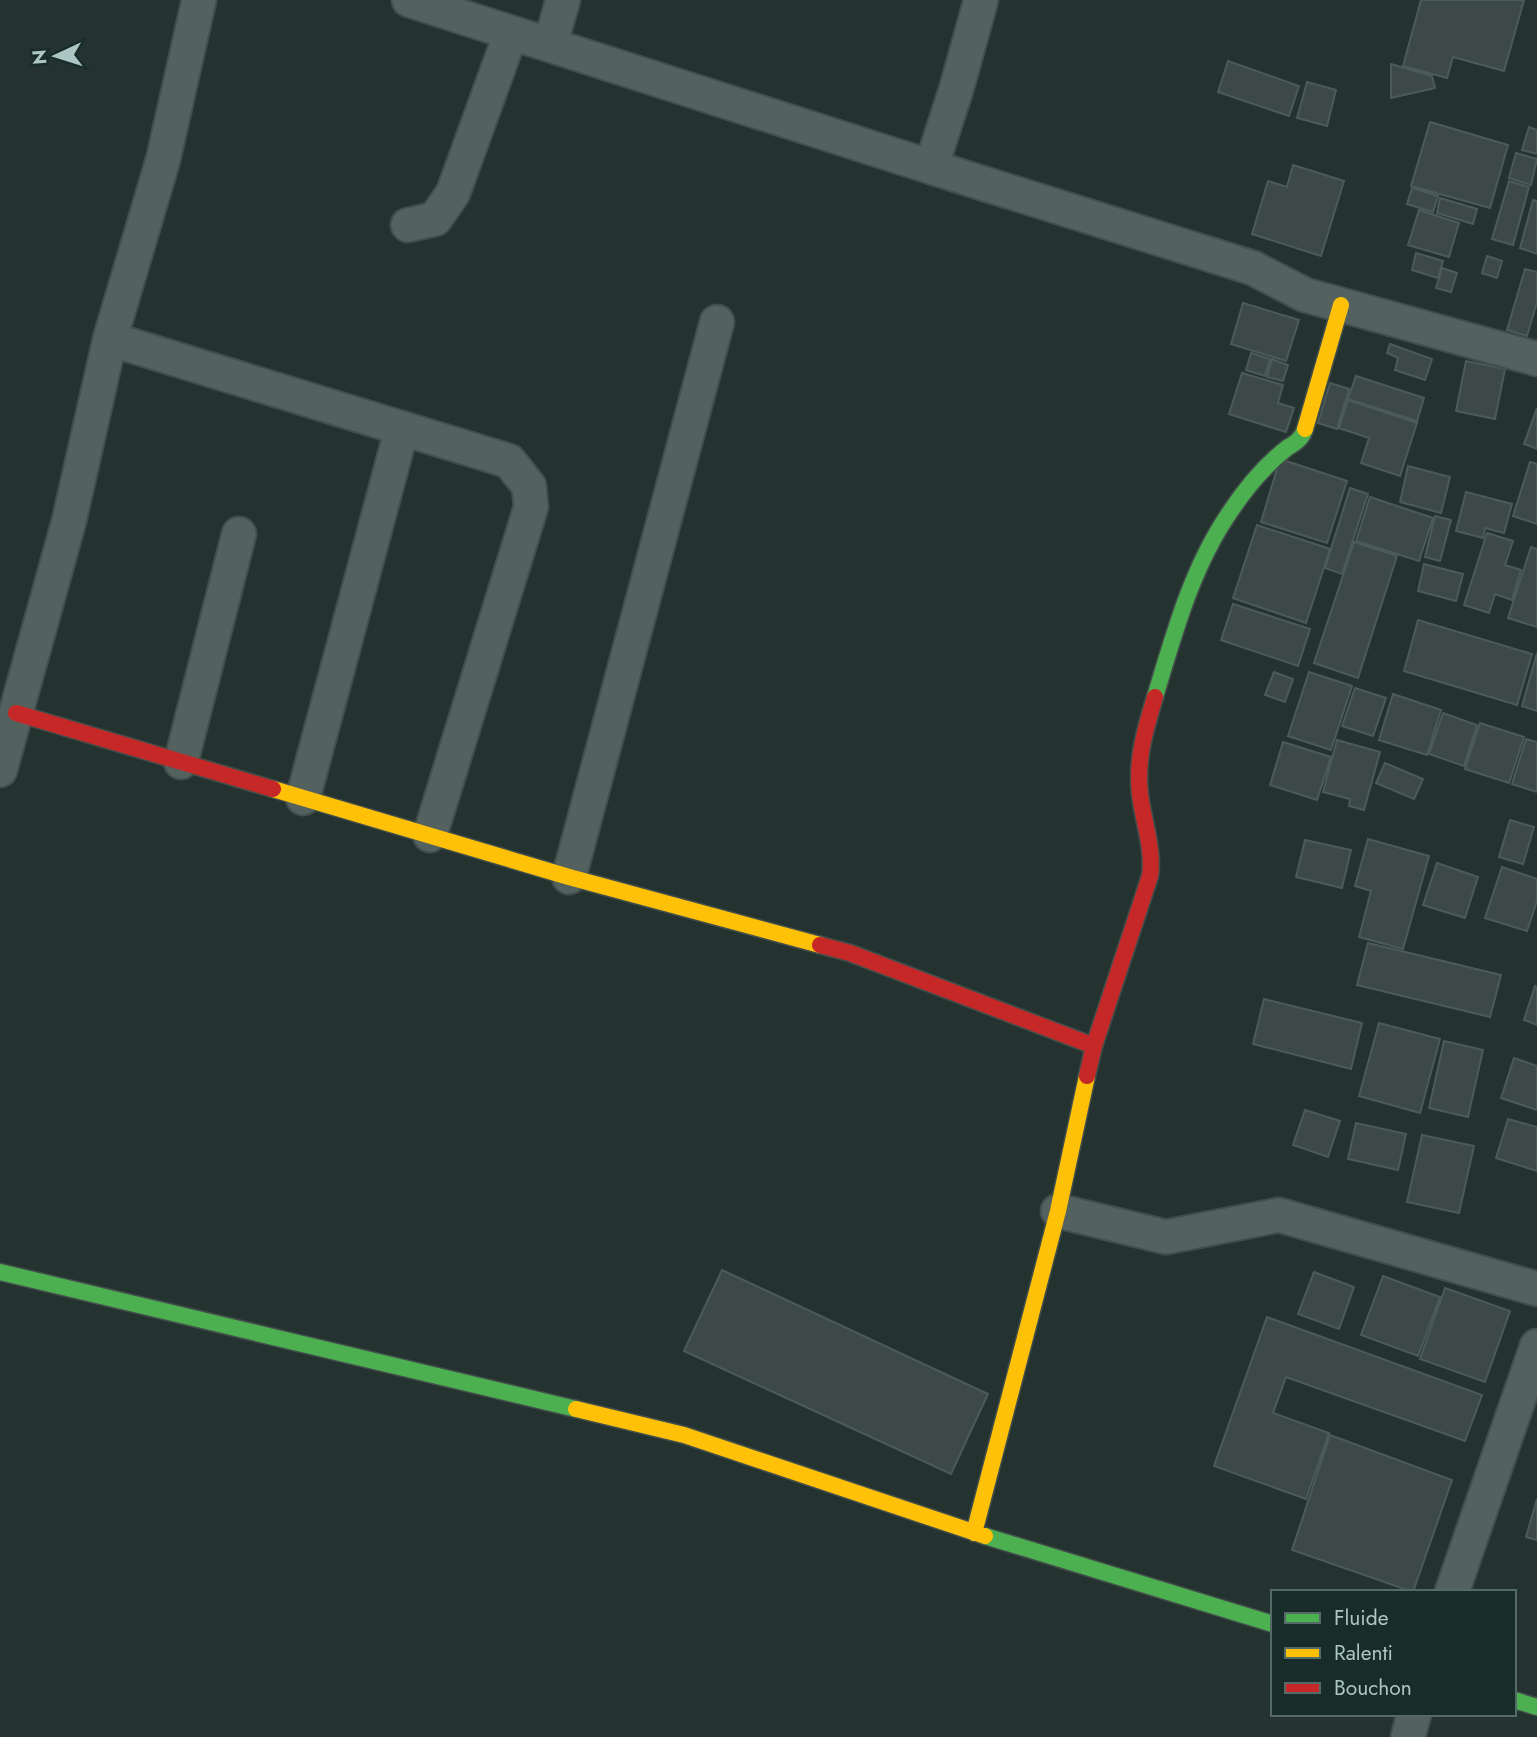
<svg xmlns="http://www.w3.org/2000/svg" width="1537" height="1737" viewBox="0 0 1537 1737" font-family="Jost,sans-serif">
	<rect width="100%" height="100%" fill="#253330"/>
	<path fill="#3d4947" stroke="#4c5b59" stroke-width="2" d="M1421,0h103l-20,71 -51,-14 -6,21 -44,-12z
		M1228,61l71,25 -10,30 -71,-24z
		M1391,64l41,12 3,12 -44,10z
		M1307,82l29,8 -9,36 -30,-8z
		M1430,122l78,23 -18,63 -79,-22z
		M1529,127l8,3v24l-15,-4z
		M1516,153l21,6 -6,26 -22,-7z
		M1293,165l51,16 -23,75 -69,-22 16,-53 19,6z
		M1509,181l20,6 -16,58 -21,-6z
		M1412,188l26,8 -5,16 -26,-8z
		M1440,198l37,11 -4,15 -36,-11z
		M1533,200l4,1v53l-17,-6z
		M1419,210l40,13 -10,34 -41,-12z
		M1416,253l27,8 -5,17 -26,-8z
		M1487,256l15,5 -5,17 -15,-5z
		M1442,268l15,5 -6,19 -15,-4z
		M1525,269l12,3v30l-10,34 -20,-6z
		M1243,303l56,17 -13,41 -55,-17z
		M1390,344l42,15 -7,21 -30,-10 3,-12 -11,-5z
		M1251,353l19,6 -5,17 -19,-6z
		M1272,359l16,6 -5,16 -16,-4z
		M1466,361l39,8 -10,50 -39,-8z
		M1242,373l41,12 -5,18 16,5 -8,24 -57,-18z
		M1356,376l68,22 -7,23 -69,-22z
		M1330,383l19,6 -12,40 -19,-6z
		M1348,400l69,23 -17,53 -39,-13 8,-25 -30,-10z
		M1537,408v41l-13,-5z
		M1280,459l67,22 -20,62 -66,-21z
		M1530,462l7,2v60l-24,-8z
		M1408,466l42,11 -9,36 -41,-11z
		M1350,488l18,6 -26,80 -17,-6z
		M1466,492l46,12 -8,29 -19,-5 -2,10 -27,-7z
		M1370,497l63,21 -14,43 -63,-20z
		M1435,516l16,4 -11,41 -15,-4z
		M1257,525l73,24 -24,74 -73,-25z
		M1487,533l26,8 -8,24 16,5 -9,30 -17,-6 -6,19 -25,-8z
		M1354,542l43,14 -39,122 -44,-15z
		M1531,547l6,2v78l-29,-9z
		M1424,564l39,10 -7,27 -38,-10z
		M1233,604l77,25 -12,37 -77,-26z
		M1418,620l114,34 -15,51 -113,-34z
		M1537,653v58l-15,-5z
		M1274,672l19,7 -8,23 -20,-7z
		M1309,672l43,14 -21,64 -43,-14z
		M1355,688l31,10 -13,38 -31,-10z
		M1393,694l48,16 -14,45 -48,-15z
		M1443,713l34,12 -13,41 -35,-12z
		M1480,723l44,14 -15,46 -44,-14z
		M1526,739l11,3v50l-25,-8z
		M1337,740l43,12 -16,58 -15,-4 1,-7 -27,-7z
		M1283,742l48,15 -14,43 -47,-15z
		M1385,763l38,16 -9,20 -38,-16z
		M1510,820l24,7 -11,37 -24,-7z
		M1368,839l61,17 -26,93 -44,-12 12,-46 -16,-5z
		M1305,840l46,10 -9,38 -46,-11z
		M1437,863l41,14 -13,41 -42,-13z
		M1502,867l35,12v22l-10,30 -42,-13z
		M1368,943l133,32 -11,42 -133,-32z
		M1535,986l2,1v38l-13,-5z
		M1264,999l98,24 -11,46 -98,-25z
		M1379,1023l61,16 -20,74 -61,-17z
		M1444,1041l39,9 -15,67 -39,-9z
		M1514,1058l23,8v44l-36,-12z
		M1305,1110l35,11 -12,36 -35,-12z
		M1508,1119l29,8v44l-41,-13z
		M1356,1123l50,11 -8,36 -50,-11z
		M1422,1135l52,11 -15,67 -52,-11z
		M722,1270l266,124 -37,80 -267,-123z
		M1314,1272l40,15 -15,42 -41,-15z
		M1383,1276l57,21 -22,59 -57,-21z
		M1445,1288l65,23 -25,71 -65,-23z
		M1267,1317l215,78 -17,46 -179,-64 -13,36 56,20 -23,66 -92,-33z
		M1330,1435l122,45 -39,112 -121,-42z
		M1537,1499v41l-11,-3z"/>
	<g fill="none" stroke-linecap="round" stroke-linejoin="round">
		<defs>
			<path id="street" d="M409,0l522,167 25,-77 25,-90
				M550,45l13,-45
				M931,167l322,101 52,27 232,64
				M408,225l27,-6 18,-26 58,-160
				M110,339l399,122 20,25 2,21 -101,328
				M181,762l58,-228
				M0,770l69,-249 41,-182 53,-179 36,-160
				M303,798l99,-370
				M569,877l148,-555
				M1058,1211l108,26 113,-22 258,74
				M1452,1592l85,-246
				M1408,1737l6,-23"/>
			<path id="fast" d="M1155,697c19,-63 37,-130 75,-185 16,-24 34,-46 57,-64 8,-5 15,-9 18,-19
				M0,1272l576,137
				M985,1536l288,88
				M1514,1700l23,7"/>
			<path id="slow" d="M1305,429l36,-124
				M273,789l296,88 251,68
				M576,1409l108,26 301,101
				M974,1533l84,-322 29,-135"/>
			<path id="jam" d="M16,713l257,76
				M820,945l30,8 244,93
				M1087,1076l7,-30 56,-170c4,-27 -7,-55 -10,-82 -4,-34 5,-64 15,-97"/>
		</defs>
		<use href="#street" stroke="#424e4b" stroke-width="37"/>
		<use href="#fast" stroke="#424e4b" stroke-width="19"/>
		<use href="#slow" stroke="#424e4b" stroke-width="19"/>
		<use href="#jam" stroke="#424e4b" stroke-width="19"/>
		<use href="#street" stroke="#54625f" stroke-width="33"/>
		<use href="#fast" stroke="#4caf50" stroke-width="16"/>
		<use href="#slow" stroke="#ffc107" stroke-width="16"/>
		<use href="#jam" stroke="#c62828" stroke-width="16"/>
	</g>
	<rect x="1271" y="1590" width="245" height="126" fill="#182d2a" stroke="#536a67" stroke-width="2"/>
	<rect x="1285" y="1613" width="35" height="10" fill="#4caf50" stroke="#536a67" stroke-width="2"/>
	<text x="1334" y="1625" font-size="21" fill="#acc6c3">Fluide</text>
	<rect x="1285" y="1648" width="35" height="10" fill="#ffc107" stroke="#536a67" stroke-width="2"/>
	<text x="1334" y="1660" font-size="21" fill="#acc6c3">Ralenti</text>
	<rect x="1285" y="1683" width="35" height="10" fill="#c62828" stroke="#536a67" stroke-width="2"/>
	<text x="1334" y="1695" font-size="21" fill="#acc6c3">Bouchon</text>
	<g transform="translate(56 56) rotate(266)" stroke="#182d2a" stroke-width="5" paint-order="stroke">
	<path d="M0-5L12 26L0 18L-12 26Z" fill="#acc6c3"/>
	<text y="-10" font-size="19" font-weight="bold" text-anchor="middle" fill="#acc6c3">N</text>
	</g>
</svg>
